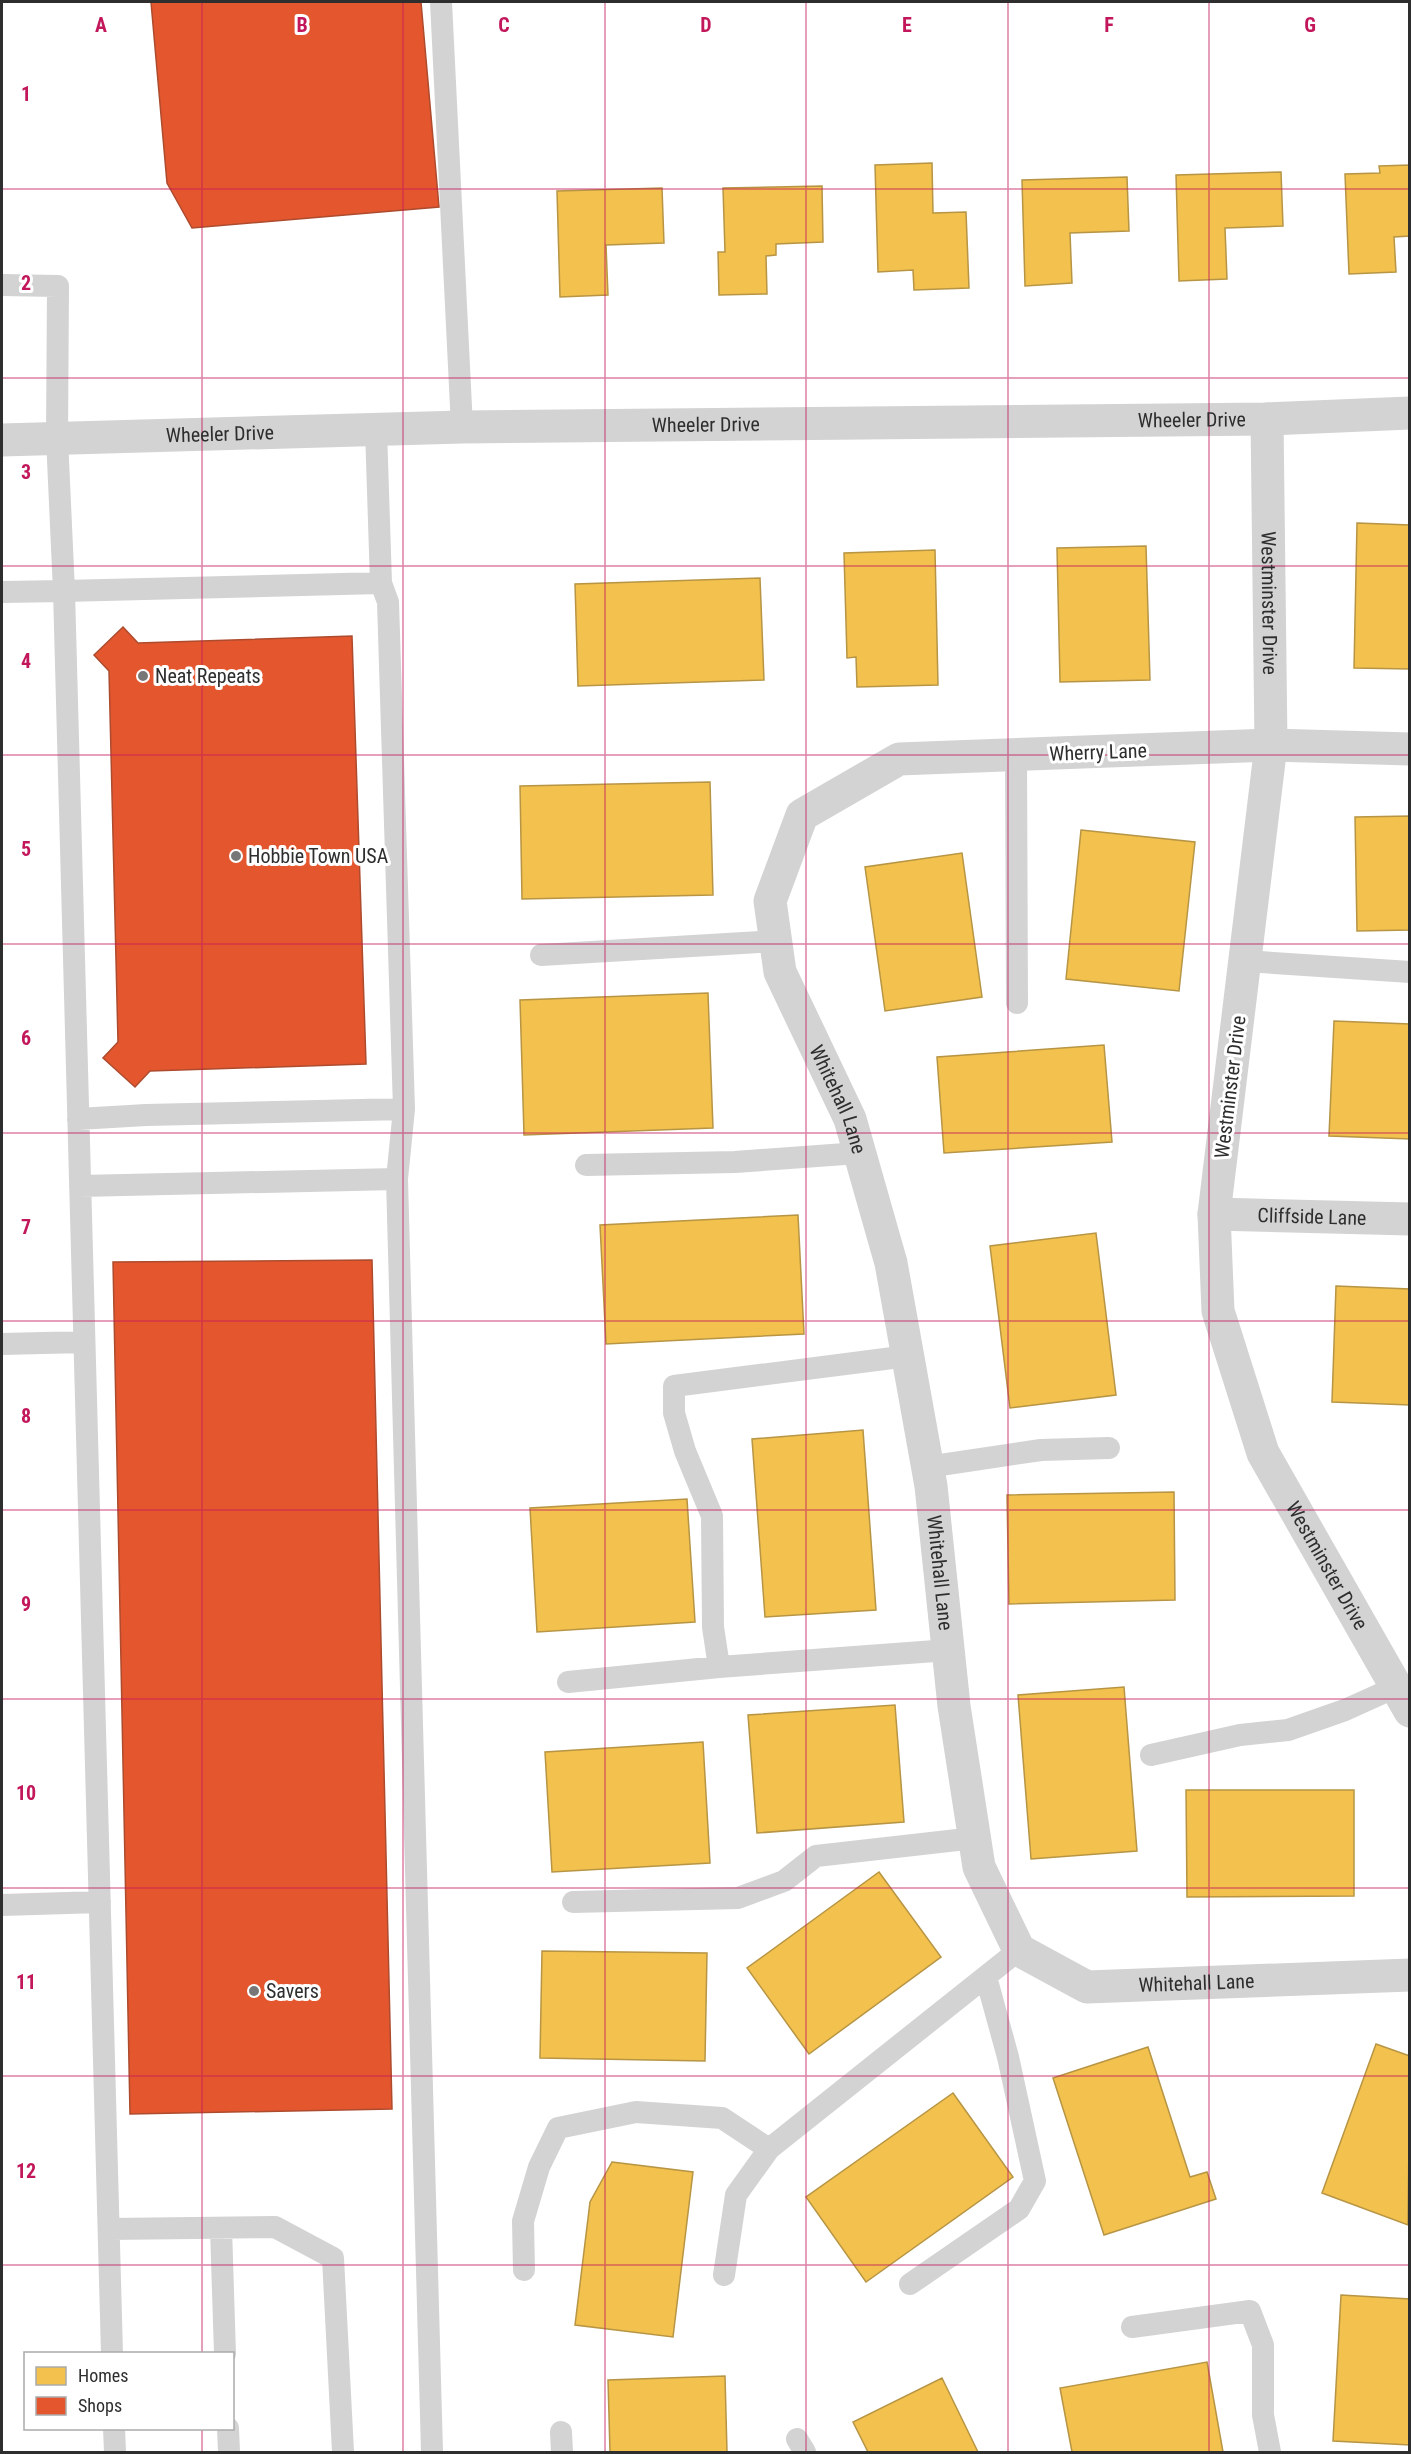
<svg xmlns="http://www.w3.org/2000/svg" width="1411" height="2454" viewBox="0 0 1411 2454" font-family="'Roboto Condensed',sans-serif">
	<rect width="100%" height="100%" fill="#fff"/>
	<path fill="#f2c14e" stroke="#b79544" stroke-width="1.5" d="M932,163l1,50 33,-1 3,76 -55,2 -1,-20 -35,2 -3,-107z
		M1410,165v71l-16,1 2,35 -47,2 -4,-100 35,-1 -1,-7z
		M1281,172l2,54 -58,2 2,51 -48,2 -3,-106z
		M1127,177l2,54 -59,2 2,50 -47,3 -3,-106z
		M822,186l1,56 -47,2v11l-10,1 1,38 -48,1 -1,-43h7l-2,-64z
		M662,188l2,55 -58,2 2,50 -48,2 -3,-106z
		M1357,523l53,2v144l-56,-1z
		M1146,546l4,134 -90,2 -3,-134z
		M935,550l3,135 -81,2 -1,-30 -9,1 -3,-105z
		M760,578l4,102 -186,6 -3,-102z
		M710,782l3,113 -191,4 -2,-113z
		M1410,816v114l-53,1 -2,-114z
		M1081,830l114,12 -16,149 -113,-12z
		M962,853l20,144 -97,14 -20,-144z
		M708,993l5,135 -189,7 -4,-135z
		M1334,1021l76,3v115l-81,-3z
		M1104,1045l8,97 -168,11 -7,-96z
		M798,1215l6,119 -198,10 -6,-119z
		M1096,1233l20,162 -106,13 -20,-162z
		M1336,1286l74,3v116l-78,-3z
		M863,1430l13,180 -111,7 -13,-178z
		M1174,1492l1,108 -166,4 -2,-109z
		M687,1499l8,123 -158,10 -7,-124z
		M1124,1687l13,164 -106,8 -13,-164z
		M895,1705l9,117 -147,11 -9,-118z
		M703,1742l7,121 -158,9 -7,-120z
		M1186,1790h168v106l-167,1z
		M879,1872l62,85 -132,97 -62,-86z
		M542,1951l165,2 -2,108 -165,-3z
		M1376,2044l34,12 -2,169 -86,-32z
		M1148,2047l42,130 17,-5 9,27 -112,36 -51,-157z
		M953,2093l60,84 -147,105 -60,-85z
		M612,2162l81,10 -20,165 -98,-12 15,-123z
		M1341,2295l69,4v146l-77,-4z
		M1207,2362l16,90h-151l-12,-64z
		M725,2376l2,76h-117l-2,-72z
		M942,2378l36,74h-110l-15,-30z"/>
	<path fill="#e4572e" stroke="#ad4b2e" stroke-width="1.5" d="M151,2h270l18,205 -247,21 -25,-45z
		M123,627l15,16 214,-7 14,428 -216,7 -15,16 -32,-29 15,-16 -9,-371 -15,-16z
		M372,1260l20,849 -262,5 -17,-852z"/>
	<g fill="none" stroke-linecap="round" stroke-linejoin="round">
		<path stroke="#d3d3d3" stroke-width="22" d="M441,2l21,425
			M2,285l56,1 -1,152 7,153 -62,1
			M376,430l5,153 7,19 16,507 -7,70 35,1273
			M1016,754l1,249
			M541,955l235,-14
			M1245,961l165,11
			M78,1119l68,-4 258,-6
			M586,1165l149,-3 124,-9
			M80,1186l317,-7
			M2,1344l82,-2
			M908,1356l-234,30v27l11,38 27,65 1,111 6,40 230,-17
			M927,1467l114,-17 68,-2
			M568,1682l151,-15
			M1151,1755l89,-20 48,-5 57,-20 51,-23
			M573,1902l165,-4 46,-17 32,-25 159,-18
			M2,1905l98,-3
			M221,2228l4,126
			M109,2229l166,-2 58,31 10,194
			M524,2270l-1,-49 16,-54 19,-39 78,-16 86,6 47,31
			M724,2275l12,-80 33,-46 250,-199
			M910,2284l109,-75 16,-28 -27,-124 -22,-80
			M1132,2327l118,-16 13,34v70l7,37
			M112,2354l-48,-1763 317,-8
			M114,2428l1,24
			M228,2428l1,24
			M561,2432l1,20
			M797,2439l8,13"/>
		<g stroke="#d3d3d3" stroke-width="33">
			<path id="s1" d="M1267,419l4,326 -57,469 4,97 45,142 147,258"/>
			<path id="s2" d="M2,440l460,-13 805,-8 143,-6"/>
			<path id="s3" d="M1410,749l-139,-4 -372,14 -97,56 -32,86 10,71 70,147 41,144 40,223 23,220 25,161 40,83 68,37 323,-12"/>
			<path id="s4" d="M1214,1214l196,5"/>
		</g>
	</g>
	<path fill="none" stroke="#c2185b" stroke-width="1.5" stroke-opacity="0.55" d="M202,2v2352M403,2v2450M605,2v2450M806,2v2450M1008,2v2450M1209,2v2450M2,189h1408M2,378h1408M2,566h1408M2,755h1408M2,944h1408M2,1133h1408M2,1321h1408M2,1510h1408M2,1699h1408M2,1888h1408M2,2076h1408M2,2265h1408M202,2428v24"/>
	<g fill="#777" stroke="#fff" stroke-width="2">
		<circle cx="143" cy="676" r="6"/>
		<circle cx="236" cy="856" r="6"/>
		<circle cx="254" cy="1991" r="6"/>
	</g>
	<g text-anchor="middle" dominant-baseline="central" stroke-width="6" stroke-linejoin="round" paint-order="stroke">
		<g font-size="20" fill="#2e2e2e" stroke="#fff">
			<text stroke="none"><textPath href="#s2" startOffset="1190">Wheeler Drive</textPath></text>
			<text stroke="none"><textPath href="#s2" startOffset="704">Wheeler Drive</textPath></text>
			<text stroke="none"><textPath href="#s2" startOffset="218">Wheeler Drive</textPath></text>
			<text stroke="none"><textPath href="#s1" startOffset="184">Westminster Drive</textPath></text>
			<text transform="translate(1098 752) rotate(-2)">Wherry Lane</text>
			<text transform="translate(1230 1087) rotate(-83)">Westminster Drive</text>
			<text stroke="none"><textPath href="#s3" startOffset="927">Whitehall Lane</textPath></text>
			<text stroke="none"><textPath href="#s4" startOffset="98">Cliffside Lane</textPath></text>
			<text stroke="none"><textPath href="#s1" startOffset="1174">Westminster Drive</textPath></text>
			<text stroke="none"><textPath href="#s3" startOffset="1413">Whitehall Lane</textPath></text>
			<text stroke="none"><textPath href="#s3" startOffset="1989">Whitehall Lane</textPath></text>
		</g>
		<g font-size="20" fill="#2e2e2e" stroke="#fff" text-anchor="start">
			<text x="155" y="676">Neat Repeats</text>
			<text x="248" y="856">Hobbie Town USA</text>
			<text x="266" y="1991">Savers</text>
		</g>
	</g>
	<g font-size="20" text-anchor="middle" font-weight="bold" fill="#c2185b" stroke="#fff" stroke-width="6" stroke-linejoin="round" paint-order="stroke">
		<text x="101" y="32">A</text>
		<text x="302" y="32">B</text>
		<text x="504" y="32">C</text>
		<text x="706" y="32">D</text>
		<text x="907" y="32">E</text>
		<text x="1109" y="32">F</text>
		<text x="1310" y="32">G</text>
		<text x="26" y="101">1</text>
		<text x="26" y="290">2</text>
		<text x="26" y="479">3</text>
		<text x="26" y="668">4</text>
		<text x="26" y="856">5</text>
		<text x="26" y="1045">6</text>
		<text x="26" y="1234">7</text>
		<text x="26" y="1423">8</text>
		<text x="26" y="1611">9</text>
		<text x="26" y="1800">10</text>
		<text x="26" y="1989">11</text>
		<text x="26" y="2178">12</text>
	</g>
	<rect width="1411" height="2454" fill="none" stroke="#2e2e2e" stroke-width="6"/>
	<rect x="24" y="2352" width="210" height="78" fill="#ffffff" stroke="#ababab" stroke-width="1.5"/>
	<rect x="36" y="2367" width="30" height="18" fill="#f2c14e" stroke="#ababab" stroke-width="1.5"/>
	<text x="78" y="2382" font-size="18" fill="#2e2e2e">Homes</text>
	<rect x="36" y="2397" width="30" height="18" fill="#e4572e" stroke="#ababab" stroke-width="1.5"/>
	<text x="78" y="2412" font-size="18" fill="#2e2e2e">Shops</text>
</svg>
